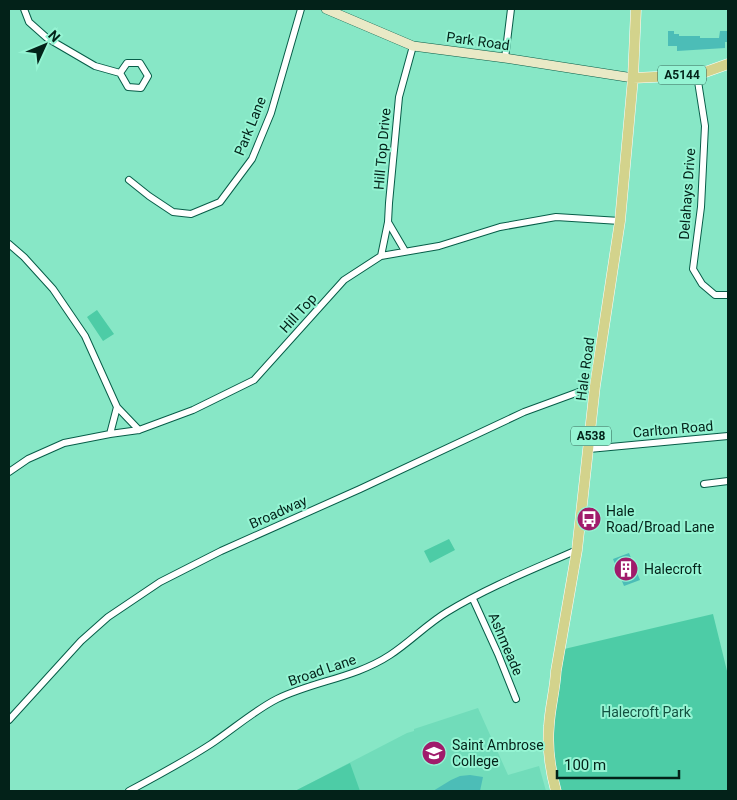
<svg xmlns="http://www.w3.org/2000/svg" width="737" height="800" viewBox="0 0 737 800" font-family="Roboto,sans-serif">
	<rect width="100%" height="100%" fill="#87e7c6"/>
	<path fill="#71dcba" d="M478,708l30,67 31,-9 7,25h-251l112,-58 7,-2v-2z"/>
	<path fill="#4dcca6" d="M97,310l17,24 -11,7 -16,-24z
		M449,539l6,11 -25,13 -6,-12z
		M713,614l15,61v116h-172l-7,-29 11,-112z
		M350,763l10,28h-65z"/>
	<path fill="#4cbdb7" d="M668,31h6v3h5v2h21v2h19l1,-7h8v11h-3v6l-48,3v-5h-9z
		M629,553l11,27 -16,6 -11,-27z
		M470,775l13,2 -3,14h-47l18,-11 9,-4z"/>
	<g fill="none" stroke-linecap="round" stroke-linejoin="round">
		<defs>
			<path id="minor" d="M24,9l5,13 18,16 48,28 25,7 8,14 13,1 7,-12 -8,-13h-13l-7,10
				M505,58l6,-49
				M697,75l8,51 -4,81 -8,62 9,15 13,11h13
				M129,180l20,16 24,16 18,2 29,-12 32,-43 19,-46 30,-104
				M9,244l15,13 29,32 32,47 32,71 22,23
				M405,251l-17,-29 1,-19 10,-106 14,-51
				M381,256l7,-34
				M110,434l7,-27
				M589,449l139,-13
				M9,472l19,-13 36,-16 46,-9 29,-4 54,-20 61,-30 90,-100 37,-24 58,-10 61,-19 56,-10 64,4
				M704,484l24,-3
				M473,599l25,55 18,45
				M9,720l72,-79 27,-24 52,-35 61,-31 139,-62 164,-77 71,-26
				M129,791c28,-15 56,-30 82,-47 21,-14 44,-34 66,-45 37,-18 78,-21 113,-44 20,-13 37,-31 57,-43 41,-25 87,-43 130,-62"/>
			<path id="secondary" d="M326,9l87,37 92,12 128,20"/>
			<path id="primary" d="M633,78l64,-3 31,-11
				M556,791c-6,-22 -9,-42 -7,-65 1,-19 6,-36 7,-55l21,-121 18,-164 25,-165 13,-143 3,-69"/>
		</defs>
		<use href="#minor" stroke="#075d48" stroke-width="8"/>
		<use href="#secondary" stroke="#075d48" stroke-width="10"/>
		<use href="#primary" stroke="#fff" stroke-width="11"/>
		<use href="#minor" stroke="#fff" stroke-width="6"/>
		<use href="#secondary" stroke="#e9e9c6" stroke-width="9"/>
		<use href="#primary" stroke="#d3d38c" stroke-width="10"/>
	</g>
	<defs>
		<symbol id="bus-disc" viewBox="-11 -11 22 22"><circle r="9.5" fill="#a01c6b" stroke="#95f4d3"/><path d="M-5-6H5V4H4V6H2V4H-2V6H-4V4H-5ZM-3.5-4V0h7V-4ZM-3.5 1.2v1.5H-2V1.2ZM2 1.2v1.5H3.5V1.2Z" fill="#fff"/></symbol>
		<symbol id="building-disc" viewBox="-11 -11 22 22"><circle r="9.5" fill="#a01c6b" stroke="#95f4d3"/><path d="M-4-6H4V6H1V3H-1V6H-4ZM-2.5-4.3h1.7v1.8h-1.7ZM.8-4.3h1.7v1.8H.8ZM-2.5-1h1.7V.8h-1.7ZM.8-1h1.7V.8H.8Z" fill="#fff"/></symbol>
		<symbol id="school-disc" viewBox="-11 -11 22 22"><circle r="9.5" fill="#a01c6b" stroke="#95f4d3"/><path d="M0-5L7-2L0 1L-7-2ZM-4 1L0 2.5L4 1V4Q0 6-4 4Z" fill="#fff"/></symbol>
	</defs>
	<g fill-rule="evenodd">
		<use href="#bus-disc" x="575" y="505" width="28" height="28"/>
		<use href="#building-disc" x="612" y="555" width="28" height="28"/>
		<use href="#school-disc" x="420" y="739" width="28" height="28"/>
	</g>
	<g text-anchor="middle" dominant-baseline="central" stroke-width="4" stroke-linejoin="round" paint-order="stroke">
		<g fill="#95f4d3" stroke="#2f6151" stroke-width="1">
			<rect x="658" y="65.5" width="48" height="19" rx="4"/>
			<rect x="571" y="426.5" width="40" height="19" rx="4"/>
		</g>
		<g font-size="12" font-weight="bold" fill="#032219">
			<text x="682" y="75">A5144</text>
			<text x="591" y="436">A538</text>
		</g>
		<g font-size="14" fill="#032219" stroke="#95f4d3">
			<text transform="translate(478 41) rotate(8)">Park Road</text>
			<text transform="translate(250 126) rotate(-68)">Park Lane</text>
			<text transform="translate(382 149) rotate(-85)">Hill Top Drive</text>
			<text transform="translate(687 194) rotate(-86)">Delahays Drive</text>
			<text transform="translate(298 313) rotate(-48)">Hill Top</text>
			<text transform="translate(585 369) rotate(-82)">Hale Road</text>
			<text transform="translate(673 429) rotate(-5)">Carlton Road</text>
			<text transform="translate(278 512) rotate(-24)">Broadway</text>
			<text transform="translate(506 644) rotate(67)">Ashmeade</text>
			<text transform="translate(322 670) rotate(-19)">Broad Lane</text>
		</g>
		<g font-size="14" fill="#032219" stroke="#95f4d3" text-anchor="start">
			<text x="606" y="511">Hale<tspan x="606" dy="16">Road/Broad Lane</tspan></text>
			<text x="644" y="569">Halecroft</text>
			<text x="452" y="745">Saint Ambrose<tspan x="452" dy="16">College</tspan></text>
		</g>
		<g font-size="14" fill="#135241" stroke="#95f4d3">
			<text x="646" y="712">Halecroft Park</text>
		</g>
	</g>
	<rect width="737" height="800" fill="none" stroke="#032219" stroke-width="20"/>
	<g transform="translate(45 45) rotate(46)" stroke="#95f4d3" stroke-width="4" paint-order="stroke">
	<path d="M0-4L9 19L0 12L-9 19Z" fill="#032219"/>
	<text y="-8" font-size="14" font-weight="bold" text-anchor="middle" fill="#032219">N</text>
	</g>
	<path d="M557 770v8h122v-8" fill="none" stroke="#032219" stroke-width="2.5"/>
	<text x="564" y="770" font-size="15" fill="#032219" stroke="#95f4d3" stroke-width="4" paint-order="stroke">100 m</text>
</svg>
